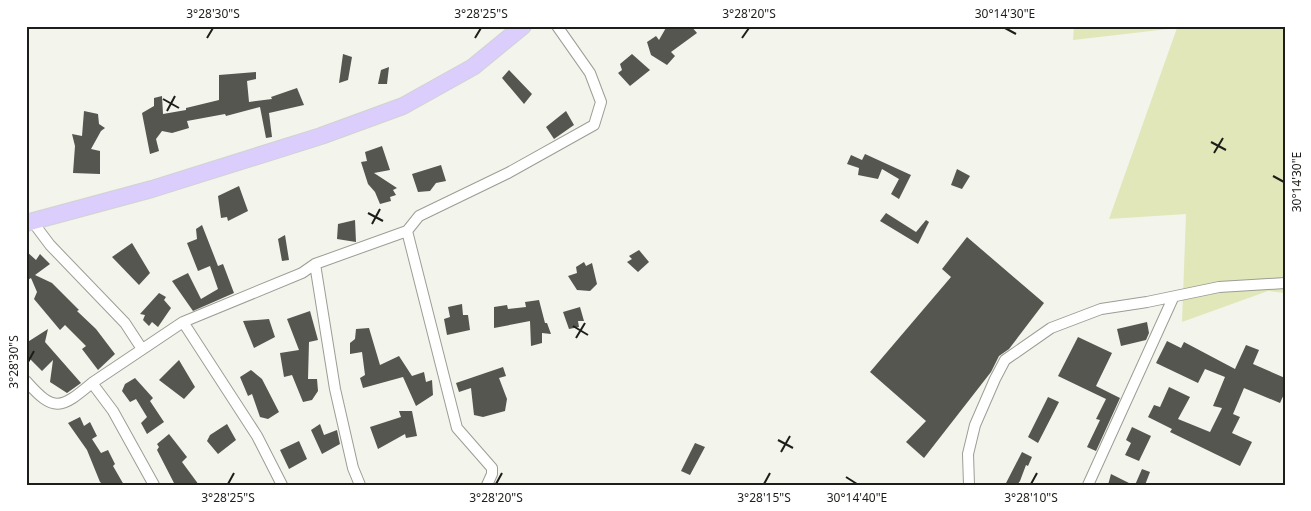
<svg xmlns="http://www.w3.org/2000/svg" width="1311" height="511" viewBox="0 0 1311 511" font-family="'Noto Sans',sans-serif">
	<rect width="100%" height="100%" fill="#f3f4ec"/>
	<path fill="#e2e7ba" d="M1074,26h211v267l-17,-2 -86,31 4,-108 -77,5 68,-191 -104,12z"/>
	<path fill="#55564f" d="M667,26h24l6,7 -26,19 4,4 -8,9 -16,-10 -4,-13 9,-6 3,4z
		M343,54l9,3 -4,23 -9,3z
		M632,54l18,16 -20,16 -12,-13 4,-3 -2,-6z
		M389,67l-2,17h-9l3,-14z
		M509,70l23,24 -8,10 -22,-26z
		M256,72v7l-9,2 2,21 23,-3 -1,-2 26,-9 7,17 -35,8 3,24 -6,1 -6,-31 -34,9 -1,-2 -38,7 2,7 -17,5 -10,-2 -6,8 3,12 -9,3 -8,-41 12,-7v-8l8,-2 1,18 23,-4v-2l33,-8v-25z
		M84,111l14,3 1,10 6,4 -4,3 -10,18 9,2v23l-27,-1 2,-27 -3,-12 10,2z
		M566,111l8,14 -20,14 -8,-12z
		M382,146l8,24 -16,3 23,15 -4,2 3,5 -6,2 1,4 -11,3 -5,-12 -7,-8 -7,-22 6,-1 -2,-9z
		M865,154l46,21 -12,24 -8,-5 8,-15 -17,-10 -4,10 -20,-4 1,-7 -12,-4 4,-9 11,5z
		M441,165l5,16 -10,2 -6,8 -12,1 -6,-18z
		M957,169l13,7 -8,13 -11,-4z
		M239,186l9,25 -20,10 -1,-4 -6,1 -3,-22z
		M886,213l30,19 10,-12 3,2 -11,22 -38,-23z
		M355,220l1,22 -19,-3 1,-15z
		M202,225l16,41 5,-2 11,29 -41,18 -21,-30 16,-8 13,26 17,-10 -8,-23 -12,5 -11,-28 10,-4 -1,-10z
		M285,235l4,25 -7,1 -4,-22z
		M967,237l77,66 -35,46 -10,7 -8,16 -67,86 -18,-16 20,-21 -56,-49 81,-95 -9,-8z
		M132,243l18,30 -11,12 -27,-28z
		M639,250l10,12 -11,10 -11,-10 5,-3 -3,-3z
		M26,251l10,9 4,-6 10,10 -15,11 17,8 27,27 -2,1 19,18 19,25 -17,16 -16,-21 4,-3 -21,-21 -5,5 -26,-31 3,-7 -6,-14 -5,3z
		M584,262l2,4 6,-3 5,21 -7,7 -13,-1 -9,-14 9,-3 -1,-6z
		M159,293l7,4 -2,3 7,8 -13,19 -6,-5 -3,4 -6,-6 2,-5 -5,-1z
		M539,300l6,23h2l4,11 -9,-1v10l-11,3 -1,-25 -36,7v-21l13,-2 1,4 18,-2 -1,-5z
		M462,304l1,11h5l2,15 -23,5 -3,-16 6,-2 -2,-10z
		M580,307l4,14h-6l1,6 -10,2 -6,-17z
		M310,311l8,29 -9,2 -1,37h9l1,12 -6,9 -9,2 -11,-27 -8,2 -4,-24 19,-3 -12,-31z
		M269,319l6,18 -21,11 -11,-27z
		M1147,322l2,11 -3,7 -25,6 -4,-17z
		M369,328l11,37 19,-9 13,20 12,-4 2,10 6,-2 1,15 -17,11 -13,-29 -40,11 -3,-10 5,-3 -3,-23 -12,2v-11l5,-4 1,-10z
		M48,329l-3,13 36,41 -14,10 -17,-11 3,-22 -11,11 -16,-16v-12z
		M1078,337l34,16 -16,33 24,12 -24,53 -9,-4 13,-27 -4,-1 10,-20 -48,-23z
		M1167,341l14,7 3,-6 51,27 11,-24 13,5 -6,14 32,14v14l-5,11 -36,-15 -11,26 7,3 -8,16 20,9 -12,24 -70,-34 2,-3 -24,-12 6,-12 6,2 9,-20 21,10 -12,22 32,13 12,-24 -9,-2 12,-29 -20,-8 -7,14 -42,-20z
		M179,360l16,27 -11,12 -25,-19z
		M503,367l3,9 -7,2 8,21 -2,12 -22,6 -9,-2 -3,-27 -12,4 -3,-9z
		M251,370l11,9 17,33 -11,7 -8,-2 -8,-23 -4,2 -8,-19z
		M135,378l18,20 -3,3 14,21 -17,12 -6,-11 6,-6 -11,-18 -6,3 -8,-11 3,-7z
		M1048,397l11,5 -21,41 -10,-6z
		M399,411h13l5,25 -11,2 -1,-4 -27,15 -8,-22 31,-10z
		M80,417l4,9 6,-4 7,14 -5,3 9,14 7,-3 7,14 -2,2 11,19h-20l-4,-3 -13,-32 -19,-27z
		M227,424l9,16 -18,14 -11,-13 3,-6z
		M320,424l4,11 13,-5 3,14 -18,10 -11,-24z
		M1132,427l19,9 -12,25 -14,-6 6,-12 -5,-3z
		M169,434l18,23 -5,5 17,23h-24l-18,-35 2,-3 -2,-3z
		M299,441l8,18 -18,10 -9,-19z
		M695,443l10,4 -15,28 -9,-4z
		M1022,452l10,5 -4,9 -2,-1 -6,16 -3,4h-12z
		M1142,469l8,3 -5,13h-10z
		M1111,474l22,11h-25z"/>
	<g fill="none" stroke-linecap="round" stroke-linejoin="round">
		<defs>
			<path id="minor" d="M32,221l18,24 75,78 17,26
				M407,231l50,197 35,40v6l-5,11
				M315,264l20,125 18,79 7,17
				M183,322l74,114 25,49
				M26,381c28,32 35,28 66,2l21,28 41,74
				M92,383l91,-61 119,-49 13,-9 92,-33 12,-15 89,-43 86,-48 7,-23 -11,-29 -33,-47
				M969,485l-1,-31 7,-29 20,-46 10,-19 46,-32 50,-19 46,-7 72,-15 66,-4
				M1088,485l85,-187"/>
			<path id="primary" d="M26,223l126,-34 169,-53 82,-30 70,-39 50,-41"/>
		</defs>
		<use href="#minor" stroke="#9c9d95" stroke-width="12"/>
		<use href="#primary" stroke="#d2d2d1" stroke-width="18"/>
		<use href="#minor" stroke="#fff" stroke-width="10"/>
		<use href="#primary" stroke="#dbcdfc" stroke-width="16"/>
	</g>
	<path fill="none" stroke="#1d1d1a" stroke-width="2" d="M1005,28l11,6M207,38l6,-10M475,38l6,-10M742,38l7,-10M163,99l16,9M167,111l8,-15M1211,142l15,8M1214,153l9,-15M1273,176l11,6M368,213l15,8M372,224l8,-15M573,326l15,9M576,338l9,-15M28,362l6,-11M778,440l15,8M781,452l9,-16M846,477l11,7M228,484l6,-11M496,484l6,-11M764,484l6,-11M1031,484l6,-11"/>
	<rect width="1311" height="511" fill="none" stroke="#ffffff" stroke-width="55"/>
	<rect x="28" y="28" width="1256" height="456" fill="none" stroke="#1d1d1a" stroke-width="2"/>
	<g font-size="12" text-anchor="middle" fill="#1d1d1a">
		<text x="213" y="18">3°28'30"S</text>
		<text x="481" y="18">3°28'25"S</text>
		<text x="749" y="18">3°28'20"S</text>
		<text x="1005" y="18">30°14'30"E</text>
		<text transform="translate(1297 182) rotate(-90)" y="4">30°14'30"E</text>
		<text transform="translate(14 362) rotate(-90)" y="4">3°28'30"S</text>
		<text x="228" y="502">3°28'25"S</text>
		<text x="496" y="502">3°28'20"S</text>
		<text x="764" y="502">3°28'15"S</text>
		<text x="857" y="502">30°14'40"E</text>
		<text x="1031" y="502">3°28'10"S</text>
	</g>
</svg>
